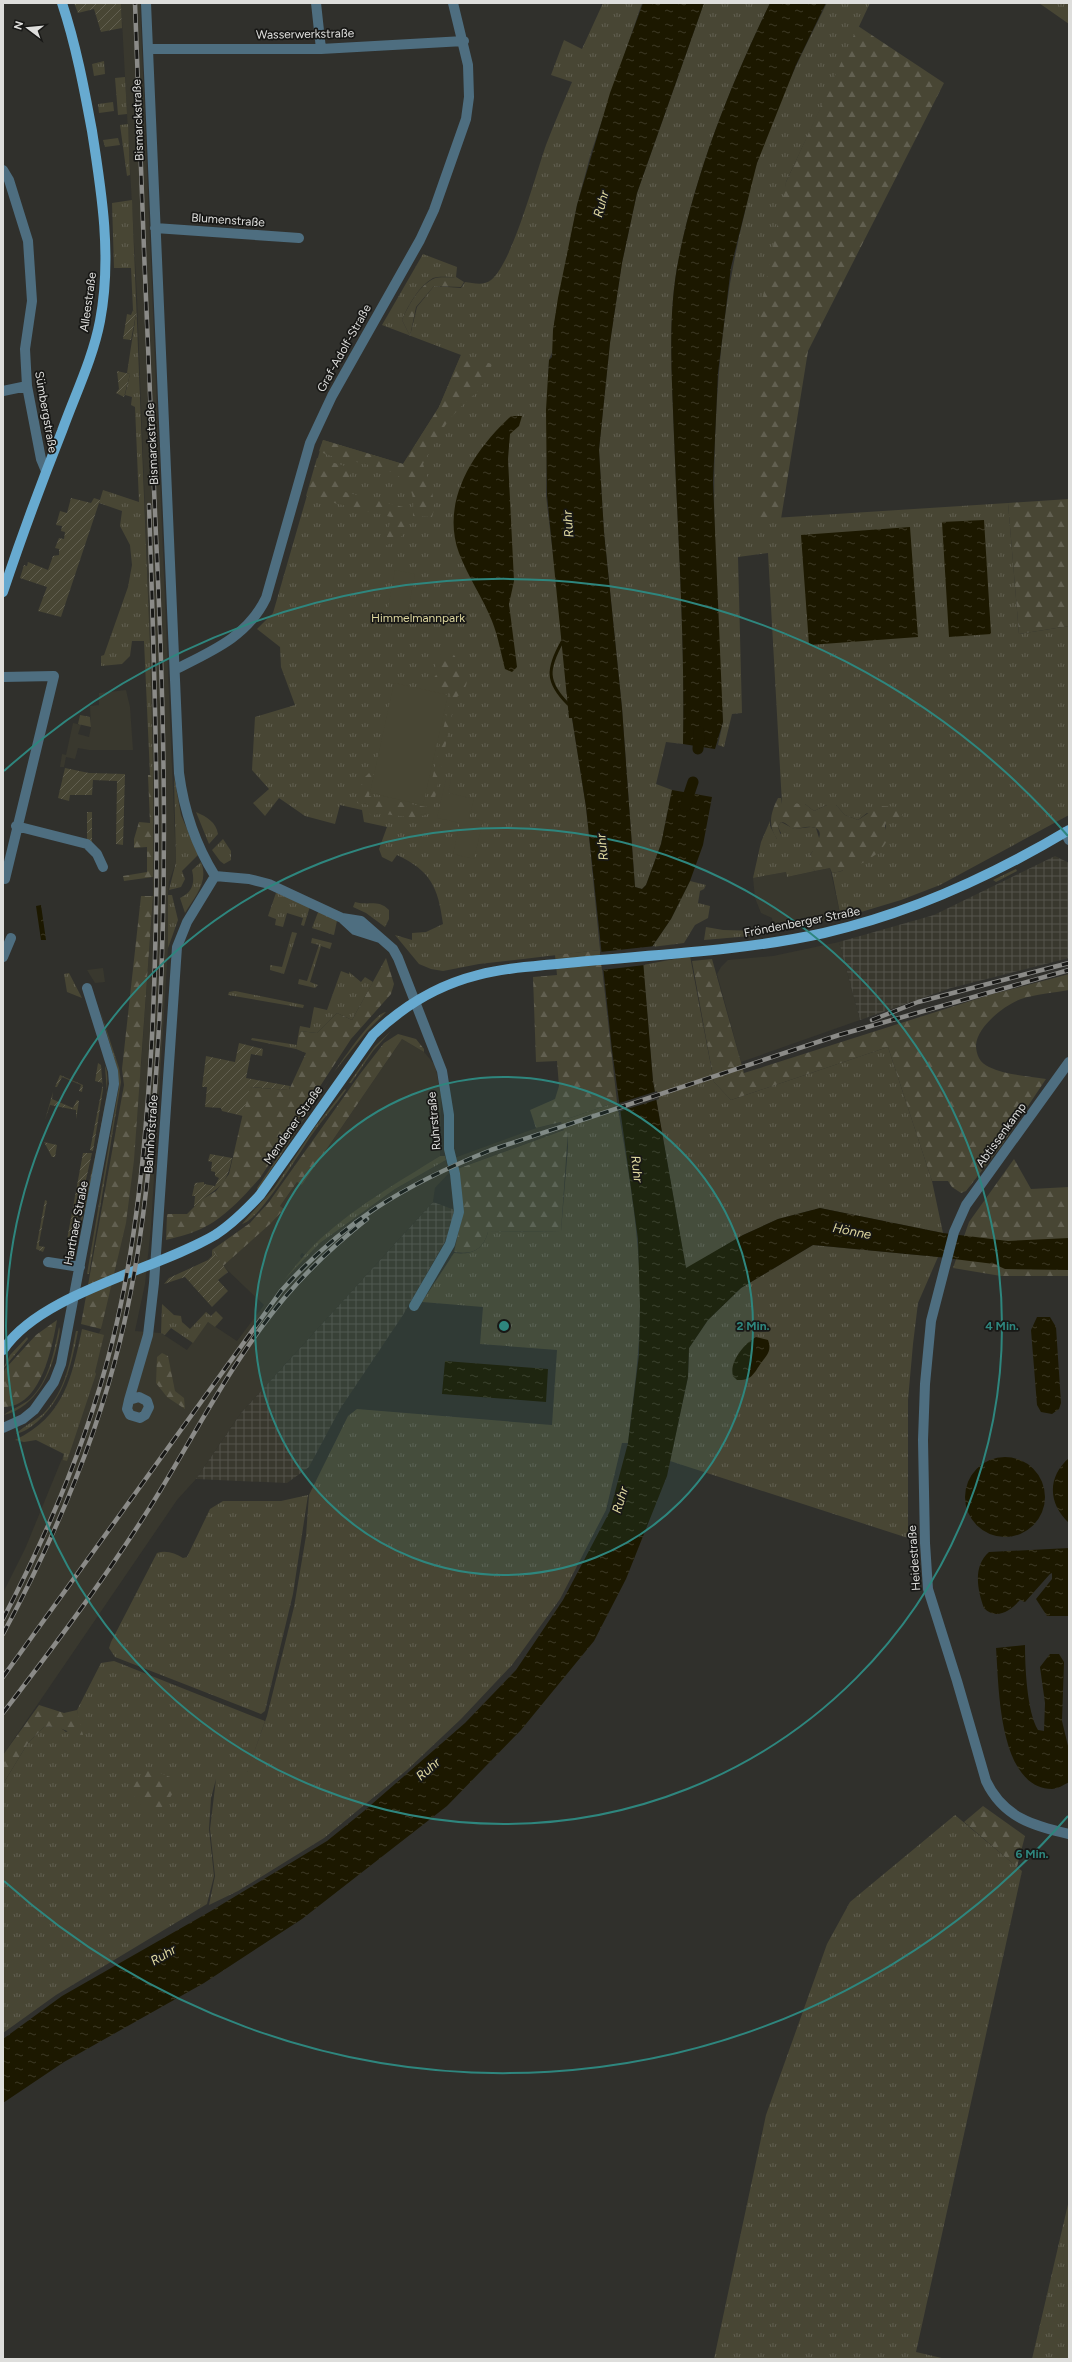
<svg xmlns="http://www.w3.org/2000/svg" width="1072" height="2362" viewBox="0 0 1072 2362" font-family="Figtree,sans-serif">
	<defs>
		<pattern id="industrial-grid" width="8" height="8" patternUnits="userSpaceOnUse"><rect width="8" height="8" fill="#39382e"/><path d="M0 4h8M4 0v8" fill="none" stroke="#55544c"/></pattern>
		<pattern id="grass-tufts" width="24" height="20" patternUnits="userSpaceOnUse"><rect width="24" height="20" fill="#484634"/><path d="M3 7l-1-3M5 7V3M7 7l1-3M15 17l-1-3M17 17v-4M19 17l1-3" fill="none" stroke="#626051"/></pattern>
		<pattern id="forest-firs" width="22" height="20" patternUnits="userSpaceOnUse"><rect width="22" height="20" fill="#484634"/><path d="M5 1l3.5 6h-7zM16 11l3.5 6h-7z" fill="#626051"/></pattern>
		<pattern id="garden-furrows" width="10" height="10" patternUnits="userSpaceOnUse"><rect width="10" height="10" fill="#484634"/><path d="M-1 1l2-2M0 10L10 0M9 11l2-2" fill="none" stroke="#626051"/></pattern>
		<pattern id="water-ripples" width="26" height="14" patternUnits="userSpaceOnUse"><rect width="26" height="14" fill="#1c1800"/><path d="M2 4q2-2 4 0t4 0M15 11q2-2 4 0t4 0" fill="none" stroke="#3d3925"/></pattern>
	</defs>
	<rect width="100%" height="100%" fill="#30302c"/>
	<path fill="#39382e" d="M121,3h19l36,859 -7,20 -1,13v53l-17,279 -6,57 -10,47 26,2 26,17 21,-28 29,19 27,-36 -41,-39 60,-58 -3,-2 17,-24 5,3 100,-146 22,13 11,13 6,30 -1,61 -66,42 -40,31 -29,26 -3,-2 -2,3 2,3 -12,14 30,-30 75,-54 51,-29 3,13 -14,15 -2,14 -192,211 -45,66 -19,21 -174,255v-162l22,-44 45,-110 3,-56 28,-54 40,-263 12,-170 -3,-251 -13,-347z
		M126,690l4,17 3,43h-44l-11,-2 -3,11 -9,-2 -2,10h-4l2,-13 4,1 7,-32 8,2 -3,9 11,3 2,-10 -1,-21 9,-1v-12z
		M830,868l11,50 -67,12 -2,-12 -11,-5 -6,-15 -2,-20 33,-6 1,5z
		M839,942l21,78 -119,42 -24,-88 4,-7 7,-7 45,-4z
		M103,968l2,14 -10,1 -8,-13z
		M562,1122l2,8 -107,39 -3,-11 82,-30z"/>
	<path fill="url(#industrial-grid)" d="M1055,856l14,7v95l-118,30 -91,32 -21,-78 95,-27z
		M433,1202l22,8 -4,21 -48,84 -63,94 -31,58 -22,16 -91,-4 45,-66z"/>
	<path fill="url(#grass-tufts)" d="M603,3h39l-51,150 -14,52 -24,125v20l-4,10 -1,18 -2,118 12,100 11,121 3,1 14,89 14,143 -121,14 -36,7 -12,-2 -12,-5 -24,-29 17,5v-7l14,-1 17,-8c-5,-37 -12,-53 -46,-69l-5,7 -10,-5 -3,-8 8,-22 -23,-5 -2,-12 -22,-5 -5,19 -30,-8 -26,-18 -14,18 -12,-13 16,-14 -17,-19 3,-53 40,-12 -14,-38 -1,-20 -23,-18 16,-16 50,-173 80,24 36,-57 22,-52 -79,-30 41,-71 34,13 -1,10c-7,0 -18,-1 -23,1 -14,8 -25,27 -31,42l8,16 7,-29 17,-21 27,2 4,-6c8,1 19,4 26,-2 21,-16 45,-107 55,-135 8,-21 17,-42 26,-63l-21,-7 13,-35 18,9z
		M704,3h66c-39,81 -73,165 -91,254 -12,57 -7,120 -5,179 4,102 11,205 9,308l-17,-2 -10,42 16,6 -11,54 -15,41 -4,4 -7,-2 -13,-179 -18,-176 -5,-82 11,-108 12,-79 15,-70z
		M827,3h43l-84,179 -29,337 251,-16 11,131 50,-8v189l-129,70 -39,15 -60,18 -9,-45 10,-2 44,-41v-7h10l-29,-10 -9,7 -13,-5 -9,-10h-9l-13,6 -9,-7h-23l-14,-251 -30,4 4,156 -10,1 -8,33 -6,-2 5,-23c-10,-168 -20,-341 21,-506 4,-17 7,-36 13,-53 18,-56 44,-108 70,-160z
		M1039,3h30v21z
		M104,61l1,13 -11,2 -2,-12z
		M125,77l2,37 -9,1 -3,-37z
		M113,102l1,9 -15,2 -1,-9z
		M128,124l2,51 -3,1 -7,-51z
		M118,138l2,7 -15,2 -2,-7z
		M132,200l18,445 3,130h-3l-6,-134h-12l-2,15 -8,8 -21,2v-10l3,-1 24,-68 4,-22 -2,-20 -10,-19 2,-15 -23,-8 4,-13 36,12 -4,-95 -4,-2 1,-8 -7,-2 5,-21 -3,-1 9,-59 -3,-4 -2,-42h-17l-2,-65z
		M80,715l10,2 1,10 -13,-3z
		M174,777l7,38 17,40 -16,16 3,8 -4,8 -12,3 7,-28z
		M196,812c11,5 20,10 22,22l-9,10z
		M770,821v5l7,13 4,-6 -3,-6 3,-5 13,7 17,-2 5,1 4,13 -10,14 -1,9 6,7 -28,6 -1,-5 -33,6 8,-36z
		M223,839l8,12v9l-7,4 -4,-3 -8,-11z
		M201,862c8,20 -6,34 -16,51l-5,-15c13,-6 15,-15 12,-28z
		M1016,869l1,2 -21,11 -3,-2z
		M690,881l16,4 -2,4 -4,2 -2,12 12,3 -2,12 -13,7 -11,18 -32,4 19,-28z
		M278,887l33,16 -7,23 -3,-1 2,-7 -16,-5 -4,14 -8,-2 1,-6 -8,-3z
		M168,895h4l6,25 -10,28z
		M355,902c14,4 23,-3 34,8v9l-4,8 -19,-14 -13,-6z
		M320,907l18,9 -4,19 -22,-7z
		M706,927l17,3 37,1 2,4 -58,5z
		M292,932l5,1 -13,41 -14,-4v-5l12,2z
		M312,938l20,5 -2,6 -9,-3 -11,36 8,3 -3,3 -17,-4 1,-5 8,2 12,-36 -8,-2z
		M690,956l24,126 17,18 157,-53 44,134 11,52 -123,-25 -42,11 -35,16 -57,34 -33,-188 -10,-116z
		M341,971l8,3v-2l12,10 4,-5 8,5 -21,38 -15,-7 -20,20 -18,-2 1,-5 10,2 4,-21 13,3z
		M69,973l13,25 -15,-6 -3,-18z
		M235,991l69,14 -1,3 -75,-13 1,-3z
		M100,1010l19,58 2,14 -32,192h-2l32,-188 -3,-21z
		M386,1012l-19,19 -33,41c8,-11 40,-59 52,-60z
		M391,1031l-18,20 -22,32h-2l26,-37z
		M252,1038l45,7 -1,4 -45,-9z
		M105,1066c11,17 -21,152 -29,178l-9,8 10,-17 20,-87 10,-55z
		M330,1079l-72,111 -1,-2z
		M345,1089l1,1c-11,16 -24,30 -35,46 -11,16 -52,85 -69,88l32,-36 41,-61z
		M617,1102c11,68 24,136 23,205 0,46 -7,91 -12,136h-6l-16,67 -46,89 -48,66 -51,54 -54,51 -83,68 -86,53 -29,14 6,-29 -5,-47 6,-50 -5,19 -2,31 5,47 -7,28 -151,91 -53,38v-249l25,-41 16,-16 14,-1 8,6 13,-8 -2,-14 24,-47 13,-2 151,60 -18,51 20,-56 27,-109 12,-71 3,-41 39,-79 9,-7 195,16 5,-75 -77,-6 3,-37 -61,-5 32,-49c18,2 29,-3 34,-21l73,-1 7,-84 -1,-28z
		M440,1156h5l1,4 -51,29 -75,54 -36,37c10,-12 19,-24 30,-35 37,-36 83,-62 126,-89z
		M813,1245l125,12 -20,46 -5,41 -5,56v138l-238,-77 18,-84 1,-29 19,-28 33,-32z
		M162,1304l12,11 7,1 1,6 8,7 16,-17 5,4 5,-5 7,7 -8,9 -7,-5 -15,21 -22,-15 -6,7 -4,-2z
		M59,1327c2,4 -1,12 -2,18 -6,29 -21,62 -53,70 5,-5 19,-10 26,-16 19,-18 24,-47 29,-72z
		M82,1329l22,6 -9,37 1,2 -29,87 -4,-1 1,-6 -28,-14 -12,2 -9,-2c49,-23 57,-63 67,-111z
		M76,1331h2c-7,35 -13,66 -41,91 -6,5 -13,10 -21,12 6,-7 19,-13 27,-20 23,-23 27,-53 33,-83z
		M27,1337l1,2 -25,30 7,-14z
		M308,1495l-15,99 -28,117 -4,3 -146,-57 -6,-9 2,-6 46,-89c9,-3 18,0 26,5l4,-1 23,-48 13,-8h58z
		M955,1815l67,56 -106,481 30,7h-232l52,-244 61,-171 23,-42z
		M1069,2200v159h-37z"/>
	<path fill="url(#forest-firs)" d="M858,26l86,57 -136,268 -27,168h-24v-193l29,-144z
		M456,277l8,5 -3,5 -27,-1 -18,21 -6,29 -8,-16c6,-14 17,-34 31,-41 6,-3 17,-1 23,-2z
		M461,355l31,9c-10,30 -17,27 -36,48 -14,15 -24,35 -33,52 5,16 15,37 9,53l-19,-1c0,-7 1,-15 -1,-22 -7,-32 -70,-30 -93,-43l4,-11 80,24 36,-57z
		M317,458l35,10 -7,24 62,16c1,25 0,27 -22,38l6,-29 -85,-21z
		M1069,499v127l-50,8 -11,-131z
		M447,650l8,6c2,24 25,20 0,43l-23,114 -17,5 -31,-4 -14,1 -1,-10 -12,-2 7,-25 10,-10 -5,28 57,11 25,-113 -19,-6 -1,-7 6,-7 -2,-10z
		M148,775h5v102l-29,4 -1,-5 24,-4v-25l-13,1v-9l5,-17 11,1z
		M778,798h3l1,6h23l9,7 13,-6h9l9,10 13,5 21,-14 20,1 4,10 -7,6h-10l-1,3 3,12c-7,20 -37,32 -56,35l-2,-5 -15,3c-3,-3 -7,-6 -7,-10 1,-8 24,-32 3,-34 -5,-1 -11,2 -16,2 -5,0 -8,-7 -14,-7l-3,5 4,12h-5c-10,-14 -6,-27 1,-41z
		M141,896h12l-19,264 -8,63 -25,106 -20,-5 43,-239 -2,-16z
		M600,950l17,152 -50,17 1,12 -7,100 -73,1c-5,18 -16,23 -34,20l9,-40 -6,-43 107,-39 -3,-8 -25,6 -6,-18 25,-11 4,-13 -2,-25 -21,1 -3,-85 24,-2 -2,-20z
		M386,958l8,26 -3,10 -40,45 -91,139c-18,20 -38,43 -64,53 -9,4 -20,6 -30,9l1,-26h20l14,-14 15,-9 13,-17 20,-87 40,3 17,-37 -10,-4 3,-18 18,2 20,-20 15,7z
		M712,959l32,114 245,-78 80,-21v16c-16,3 -33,4 -48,9 -17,6 -44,28 -45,46 0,10 4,18 13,22 16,8 40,9 57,12l-44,66 -36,46 -5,2 -9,-6 -4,-6h-16l-44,-134 -157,53 -17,-18 -22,-121z
		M398,1034l18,5 8,10v3l-22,-13 -100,146 -5,-3 -17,24 4,3 -14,15 -47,42 -11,-16 38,-27 19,-21 91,-128 24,-31z
		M1014,1159l17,30 38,-2v89h-68l-48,-8 16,-46z
		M57,1320c-5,28 -16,88 -54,87v-33l2,-5 31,-34z
		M162,1353l6,3 7,35 9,7 1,11 -18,-12 -11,-14 1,-26z
		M39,1705l25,8 13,-3 6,25c-15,-1 -24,-11 -39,-8l-16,16 -25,41v-29z
		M148,1768l32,13 -12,20 -12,12 -13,-5 -14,-18z
		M983,1806l42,30 -8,31 -53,-45z"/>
	<path fill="url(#garden-furrows)" d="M74,3h47l1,25 -21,4 -7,-23 -16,4z
		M133,310l3,4 -5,26 -8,-1 4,-25 4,1z
		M117,371l13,3 -6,23 -8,-4 3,-4z
		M71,498l20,5 3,-5 6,2 -39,117 -23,-6 9,-24 -27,-9 4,-13 3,1 1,-4 20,8 5,-14 6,-1v-6l-4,-1 4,-10 5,1 1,-7 -4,-1 1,-5 -6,-1 4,-14 7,2z
		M65,768l24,5 36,1 -2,71 -7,-1 1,-63 -24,-1 -1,15h-22l-1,6 -11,-3z
		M87,812h5v31l-5,-2z
		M239,1043l24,6 -1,7 -11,-2 -5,24 44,8 -1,4 -39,-3 -7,29 -21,-5 -1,-3 -16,-1 2,-20h-5l4,-31 29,6z
		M98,1063l3,2 2,25 -10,61 -3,-1 13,-67 -8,-2z
		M60,1075l23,10 -1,7 -3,-1 2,-6 -19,-8 -5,10h-2z
		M53,1092l-1,7 21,9 4,-8 2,1 -3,18v-9l-26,-5 -5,15z
		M44,1142l13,3 -2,12h-3z
		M83,1153h9l-19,84 -7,8z
		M210,1154l22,4c-6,33 -18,29 -38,49l1,-11h-3l3,-13 9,-1v2l11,2 4,-8 -4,-2v-4l-4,-1 1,-9 -4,-1z
		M45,1200l2,1 -8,42v3l6,1 -2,5 -7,-3z
		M212,1250l16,22 -10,8 10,11 -16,16 -27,-30 -21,7 5,-6 39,-18 4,-4z"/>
	<path fill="#484634" d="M395,570l20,4 -9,48 -20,-3z
		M394,683l54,12 -25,110 -53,-12z
		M446,779l5,1 -3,13 26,6 -5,19 14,3 -9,38 -21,-5 7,-31 -23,-5z"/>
	<path fill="url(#water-ripples)" d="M643,3h61l-67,190 -15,70 -12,80 -11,107 5,82 18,176 13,179 7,2 4,-4 15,-41 11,-54 40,7 -9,48 -13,36 -19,38 -28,41 10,121 33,187 57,-33 35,-16 42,-11 123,25 65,8 61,-3v32l-64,-1 -11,-5 -56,-7 -125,-12 -72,43 -33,32 -19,28 -1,29 -21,99 -41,103 -32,62 -73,89 -74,76 -145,113 -98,64 -140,79 -61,41v-64l59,-43 149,-85 116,-70 37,-30 101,-88 51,-53 47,-70 47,-89 18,-68 11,-88 1,-49 -2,-67 -26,-189 -26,-243 -14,-89h-3l-22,-223 -1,-85 3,-50 3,-3 1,-27 5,-32 19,-93 33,-112z
		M770,3h56l-30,62 -39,98 -26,104 -13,106 -5,109 10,240 -8,27 -32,-5c2,-103 -5,-206 -9,-308 -2,-59 -7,-122 5,-179 18,-89 52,-173 91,-254z
		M511,416h11l-3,10 -9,8 -2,25 6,122 -5,23 8,63 -5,5 -7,-3c-4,-16 -7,-33 -13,-48 -9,-23 -24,-44 -33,-68 -19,-52 15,-103 52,-137z
		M984,520l7,114 -42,3 -7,-115z
		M910,527l8,110 -109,8 -8,-110z
		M41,905l5,35h-5l-5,-34z
		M1037,1317h13l6,10 5,76 -2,6 -7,5 -11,-2 -4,-7 -6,-75z
		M756,1337l12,3c4,11 -1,15 -7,23 -7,10 -9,18 -24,17l-4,-4c-4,-14 11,-32 23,-39z
		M445,1361l103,8 -2,33 -104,-8z
		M965 1497a40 40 0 1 1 80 0a40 40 0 1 1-80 0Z
		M1069,1458v65c-21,-19 -22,-46 0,-65z
		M1069,1548v68h-22l-11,-17 16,-20v-6l-2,1 -25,28 -5,-2c-9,10 -24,21 -36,8 -7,-19 -11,-42 5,-56z
		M1025,1645c0,22 2,67 13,85l6,1 1,-28 -5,-36 10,-13h9l5,8 -2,59 7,29v32c-5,3 -12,7 -17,7 -54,-1 -53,-103 -56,-141z"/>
	<path fill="#30302c" d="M655,946l-10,14v5l-43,5 -2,-18z
		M657,1091l2,8 -41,13 -1,-8z"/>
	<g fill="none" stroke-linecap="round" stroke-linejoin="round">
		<path stroke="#1c1800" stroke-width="3" d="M562,642c-15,27 -16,40 6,62"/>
		<path stroke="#1c1800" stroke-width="11" d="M698,749l1,-17
			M685,806l8,-24"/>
		<path stroke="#4e6e80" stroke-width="10" d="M146,3l33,770c5,38 16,71 36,103
			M316,3l5,46
			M148,49h173l143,-8
			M3,170l6,10 19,61 4,60 -7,48 2,37 14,73 5,12
			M155,228l144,10
			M3,391l24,-5
			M176,669c36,-18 72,-33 90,-71l44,-155 22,-47 88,-156 14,-30 32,-91 3,-22 -1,-32 -15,-62
			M3,677l51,-1 -49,203
			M16,826l71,18 10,10 6,13
			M1065,832l4,8
			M215,876l34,3 20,5 73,34 19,3 32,28 5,9 44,113 7,44v34l6,25 4,38 -9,32 -36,62
			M342,918l13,12 25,8
			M3,957l8,-19
			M1069,1062l-103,143 -12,27 -23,89 -6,63 -2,56 2,103 3,46 29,92 29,100c17,36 47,45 83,53
			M48,1262l32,5
			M129,1400l10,-3 8,4 2,6 -4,8 -5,3 -10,-3 -3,-6 2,-9 19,-65 6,-52 23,-336 10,-25 28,-46
			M3,1428l20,-9 11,-9 20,-28 7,-18 53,-280 -1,-13 -26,-83"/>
		<path stroke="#67aad0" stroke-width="10" d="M3,592c18,-54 38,-108 59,-161 13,-36 31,-73 38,-110 12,-63 2,-127 -8,-190 -8,-43 -16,-86 -30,-128
			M3,1350c38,-57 153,-80 212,-115 17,-11 31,-25 45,-40l113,-160c29,-28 65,-50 105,-60 35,-9 74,-10 110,-14 79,-7 159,-11 236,-28 88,-20 168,-57 245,-103"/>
		<defs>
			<path id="rail" d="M872,1020l46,-18 151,-39
				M3,1619c46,-88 85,-180 109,-276 25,-100 34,-203 40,-306 9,-178 3,-355 -3,-532
				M3,1634c50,-93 92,-190 117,-293 24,-98 32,-197 38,-297 10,-170 6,-339 -2,-508 -8,-178 -15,-355 -21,-533
				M3,1677l278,-386c63,-70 123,-106 210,-141l348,-115 230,-65
				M3,1713c55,-72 110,-145 157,-222 40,-66 76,-136 126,-195 24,-28 52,-54 81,-77"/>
		</defs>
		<use href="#rail" stroke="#8b8b88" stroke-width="4.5"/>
		<use href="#rail" stroke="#181816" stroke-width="3" stroke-dasharray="9" stroke-linecap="butt"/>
	</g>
	<circle cx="504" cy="1326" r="249" fill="#2e867e" fill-opacity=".12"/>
	<g fill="none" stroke="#2e867e" stroke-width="2">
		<circle cx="504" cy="1326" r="249"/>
		<circle cx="504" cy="1326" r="498"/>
		<path d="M1068 1816A747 747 0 0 1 4 1881M4 771A747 747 0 0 1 1068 836"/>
	</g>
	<g text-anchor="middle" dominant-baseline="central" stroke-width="3.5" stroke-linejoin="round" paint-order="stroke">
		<g font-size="12" fill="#dededc" stroke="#181816">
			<text transform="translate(305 34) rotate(-1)">Wasserwerkstraße</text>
			<text transform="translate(138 120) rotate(-92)">Bismarckstraße</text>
			<text transform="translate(228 220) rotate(4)">Blumenstraße</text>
			<text transform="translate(88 302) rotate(-82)">Alleestraße</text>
			<text transform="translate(344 348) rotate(-61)">Graf-Adolf-Straße</text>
			<text transform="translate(46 412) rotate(80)">Sümbergstraße</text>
			<text transform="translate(152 444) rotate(-93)">Bismarckstraße</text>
			<text transform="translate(802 922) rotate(-11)">Fröndenberger Straße</text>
			<text transform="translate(434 1121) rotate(-95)">Ruhrstraße</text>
			<text transform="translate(293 1125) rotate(-55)">Mendener Straße</text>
			<text transform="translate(151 1134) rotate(-86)">Bahnhofstraße</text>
			<text transform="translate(1001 1135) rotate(-54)">Abtissenkamp</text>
			<text transform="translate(76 1223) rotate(-79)">Harthaer Straße</text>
			<text transform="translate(914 1558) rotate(-94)">Heidestraße</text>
		</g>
		<g font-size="12" fill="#dbd49c" stroke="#181816">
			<text x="418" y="618">Himmelmannpark</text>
		</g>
		<g font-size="13" font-style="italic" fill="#dfd8a0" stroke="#181816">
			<text transform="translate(601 204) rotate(-75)">Ruhr</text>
			<text transform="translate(568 524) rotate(-94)">Ruhr</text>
			<text transform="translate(602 847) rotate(-96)">Ruhr</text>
			<text transform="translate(637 1169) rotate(83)">Ruhr</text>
			<text transform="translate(852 1231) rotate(11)">Hönne</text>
			<text transform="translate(620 1500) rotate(-73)">Ruhr</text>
			<text transform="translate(428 1769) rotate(-41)">Ruhr</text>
			<text transform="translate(163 1955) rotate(-31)">Ruhr</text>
		</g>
	</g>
	<circle cx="504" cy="1326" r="6" fill="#2e867e" stroke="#181816" stroke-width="2"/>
	<g font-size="12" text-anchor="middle" font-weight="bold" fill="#2e867e" stroke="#181816" stroke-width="3.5" stroke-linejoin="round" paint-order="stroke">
		<text x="753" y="1330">2 Min.</text>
		<text x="1002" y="1330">4 Min.</text>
		<text x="1032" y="1858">6 Min.</text>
	</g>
	<rect width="1072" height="2362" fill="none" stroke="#dededc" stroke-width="8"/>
	<g transform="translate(28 28) rotate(286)" stroke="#181816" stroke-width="3" paint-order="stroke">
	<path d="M0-3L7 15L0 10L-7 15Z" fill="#dededc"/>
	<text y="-6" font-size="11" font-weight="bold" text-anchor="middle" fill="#dededc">N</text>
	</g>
</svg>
